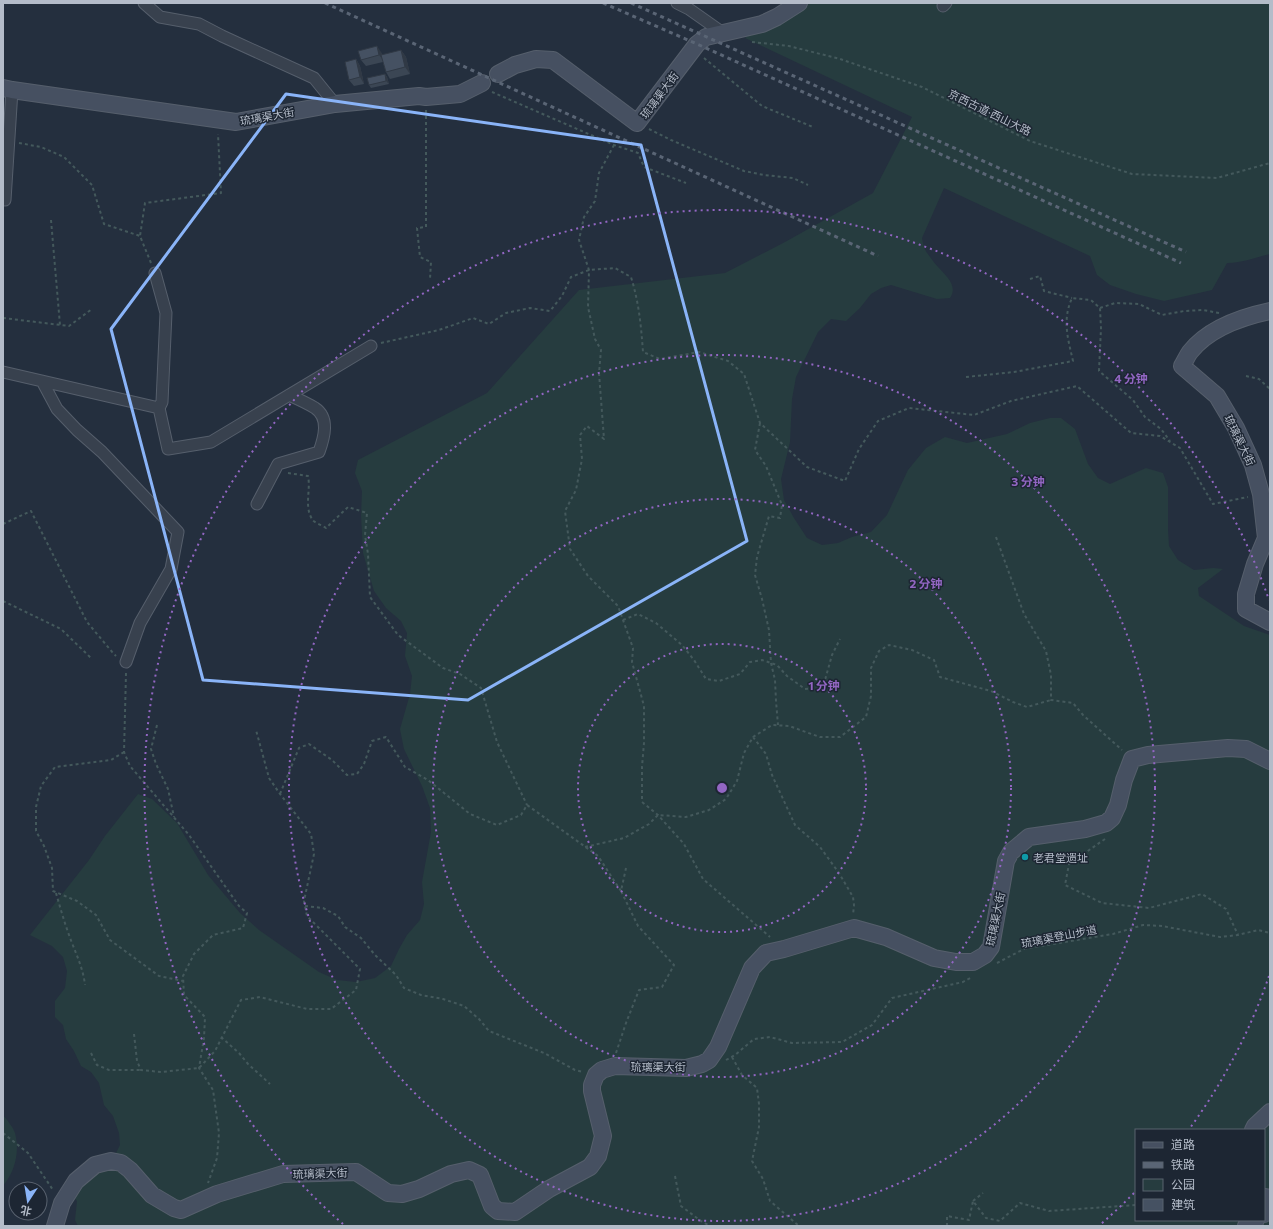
<svg xmlns="http://www.w3.org/2000/svg" width="1273" height="1229" viewBox="0 0 1273 1229" font-family="Commissioner,'Noto Sans SC',sans-serif">
	<rect width="100%" height="100%" fill="#242f3e"/>
	<path fill="#263c3f" fill-rule="evenodd" d="M793,3h477v251c-14,3 -28,9 -43,9l-15,27 -48,11 -28,-7 -26,-9 -13,-10 -7,-19 -146,-68 -22,50c1,5 2,11 5,15 4,5 8,11 12,15 8,9 19,18 11,30l-13,1 -46,-14 -10,3 -10,6 -11,14 -14,13 -15,-2 -13,13 -22,45 -4,22 -2,43 -9,37 3,21 10,18 13,20 15,7 16,-2 14,-6 19,-5 16,-17 21,-45 18,-22 19,-11 22,6 40,-9 23,-11 20,-5h11l14,11 13,35 10,14 12,6 36,-16 17,5 5,14v42l1,17 9,14 16,10 19,-2 10,1 -25,19 1,8 45,30 26,9v591h-1192l-3,-6 2,-19 -8,-9 44,-33 7,-14 -1,-12 -6,-17 -9,-11 -5,-22 -8,-11 -10,-6 -7,-15 -8,-12 -3,-14 -8,-8v-16l10,-13 2,-17 -4,-14 -11,-11 -22,-11 59,-75 16,-24 33,-42 14,5 25,24 31,52 32,38 19,17 60,42 18,8 19,2 19,-4 16,-12 8,-17 8,-14 13,-15 4,-16 -2,-22 9,-50 -1,-24 -8,-22 -18,-37 -4,-20 10,-35 2,-18 -7,-20 2,-23 -6,-12 -15,-13 -12,-17 -11,-38 -2,-38 1,-24 -7,-18 3,-13 129,-67 92,-103 146,-17 60,-31 88,-49 39,-76 -167,-79zM1136,1130h128v90h-128z
		M3,1115c4,5 10,12 12,18 5,19 0,38 -12,53z"/>
	<g fill="none" stroke-linecap="round" stroke-linejoin="round">
		<defs>
			<path id="street" d="M144,3l16,14 39,7 23,12 92,42 21,26
				M677,3l12,6 34,24
				M943,6l3,-3
				M5,200l7,-110
				M155,273l11,40 -4,89 -3,6 9,41 43,-7 160,-96
				M3,372l156,36
				M42,381l15,28 20,21 25,22 76,80 -7,37 -31,54 -14,39
				M257,504l21,-40 41,-12c5,-14 11,-34 -4,-44 -8,-5 -17,-9 -26,-13"/>
			<path id="secondary" d="M498,74l17,-9 21,-6 17,1 84,63 60,-79 9,-7 56,-13 15,-7 22,-14
				M3,88l9,2 224,32 99,-18 84,-8 7,1 34,-3 22,-11
				M1270,311c-28,6 -62,18 -80,41 -3,4 -5,9 -8,14l35,30 19,32 17,37 8,29 5,44 -11,26 -9,30v15l24,13
				M1253,1130l2,-4 15,-14
				M1264,1197l6,1
				M1264,1214l6,-5
				M55,1226l7,-23 14,-22 19,-16 16,-4 10,2 9,7 22,25 22,13 7,2 36,-16 66,-20 73,-2 32,21 14,1 17,-5 32,-15 18,-4 11,5 12,31 6,5 17,1 34,-23 41,-22 8,-11 5,-20 -11,-45v-6l4,-10 6,-5 13,-4 71,2 16,-4 7,-4 9,-13 34,-79 14,-15 18,-4 70,-21 32,9 48,21 22,4h17l12,-7 6,-8 15,-86 5,-9 18,-15 56,-8 21,-6 6,-5 6,-13 6,-25 8,-21 16,-4 80,-7 18,1 24,12
				M1246,1226l10,-6"/>
		</defs>
		<use href="#street" stroke="#565f6c" stroke-width="13"/>
		<use href="#secondary" stroke="#565f6c" stroke-width="18"/>
		<path stroke="#44595c" stroke-width="2" stroke-dasharray="3 3" stroke-linecap="butt" d="M752,42l37,4 51,13 82,28 108,54 102,33 85,4 53,-15
			M704,58l58,48 51,21
			M492,92l122,53 24,8 6,14 42,16
			M426,110v117l-9,1 3,29 11,5 -1,17
			M649,129l22,11 73,31 20,4 29,3 15,7
			M19,143l22,4 23,10 28,28 12,39 36,12
			M614,145l-15,28 -4,28 -11,16 -5,23 10,30 -1,37 7,32 6,11 -2,23 5,66 -17,-13 -7,9 2,24 -6,31 -11,21 5,38 18,27 30,30 15,42 -1,14 12,44v37l-2,24v35l16,13 26,29 19,35 67,58
			M51,220l9,105
			M151,263l-11,-27 5,-33 76,-10 -3,-59
			M1030,279l10,-3 4,15 28,7
			M1100,308l15,-5 24,1 23,11 22,-4 19,-1 16,3
			M3,318l66,8 23,-17
			M381,343l58,-13 34,-12 16,6 17,-11 24,-5 20,3 12,-15 9,-19 18,-7 26,-2 16,9c8,26 10,48 12,75l17,7 39,-7 29,9 16,13 16,49 47,44 38,14 14,-32 19,-28 31,-13 65,7 37,-14 66,-15 54,47 29,3 20,12 33,56 35,-7
			M1246,376l13,3 11,10
			M966,377l48,-5 59,-11c-5,-22 -11,-41 -1,-63l19,2 9,8 1,20 -2,43 34,29 12,17 16,12 9,12
			M760,423l-5,27 11,16 16,39 -2,13 -11,-2 -12,41 -2,18 7,24 7,31 2,33 4,17 1,21 2,24
			M288,473l20,3c3,14 -4,30 4,43 2,4 10,6 14,9l22,-21 19,6 -2,22 3,19 2,43 28,38 45,33 17,6 21,14 16,54 30,63
			M3,524l28,-13 56,111 26,31 3,3
			M996,537l28,77 22,37 5,24v25l22,3 10,12 39,35
			M3,601l58,28 31,30
			M623,620l15,-6 18,9 26,22 12,15 12,19 13,2 21,-7 10,-12 12,-2 15,5 10,11 18,13 11,-1 9,-8 7,-25 8,-16
			M126,673l-2,79 6,14 59,69 50,71 8,7 -4,15 -30,7 -19,19 -11,22 1,19 21,22 -1,21 -5,30 14,22 6,43 -2,25 -9,25
			M157,725l-6,24 5,15 12,25 6,28
			M753,737l13,17 6,21 23,50 25,22 19,26 14,24 1,8 -1,10
			M124,752l-13,8 -56,7 -14,19 -5,21v24l8,15 8,22 1,23 24,10 19,14 14,25 49,36 24,5
			M280,794l19,-46 10,-4 23,16 15,15 10,-1 7,-10 8,-23 14,-4 19,30 23,13 42,34 27,11 24,-10 6,-10 71,51 23,35
			M1105,839l-36,25 -4,21 37,18 47,5 53,-14 24,15 12,26
			M585,847l39,-9 25,-14 9,-9 28,2 23,-7 17,-11 11,-18 7,-28 9,-16 19,-12 17,1 31,11h20l26,-20 5,-21v-28l8,-17 10,-6 23,5 22,10 6,17 51,14 22,11 14,5 24,-7
			M56,893c4,14 8,28 13,42 6,17 14,32 16,50
			M305,906l18,2 15,8 7,11 16,11 14,17 21,20 8,13 17,7 22,4 21,7 15,13 10,12 55,22 31,17 8,2
			M997,963l27,-14 89,-15 30,-9 19,1 58,11 18,-2 20,-5 12,3
			M134,1034l3,27 4,9 20,2 38,-4 16,-17 26,-51 19,-3 47,12h24l25,-19 4,-21 -53,-53 -3,-15 10,-47 -3,-20 -31,-40 -11,-16 -13,-48
			M221,1037l18,16 9,11 22,20
			M91,1053l6,12 12,5h32
			M616,1053l10,-30 13,-33 23,-3 12,-22 -36,-39 -17,-35 5,-23
			M732,1057l10,18 15,13 2,16v23l-7,34 11,18 7,22 29,25
			M726,1060l9,-5 19,-16 16,-2 22,6 50,-1 30,-17 20,-27 71,-16 9,-5
			M3,1133l25,20 25,37
			M675,1176l6,30 20,15 9,5
			M973,1201l10,-8
			M947,1226v-10l22,4 4,-19 13,17 14,3 20,-18 29,8 87,-6"/>
		<use href="#street" stroke="#38414e" stroke-width="11"/>
		<use href="#secondary" stroke="#465061" stroke-width="16"/>
		<path stroke="#5a6575" stroke-width="3" stroke-dasharray="4 4" stroke-linecap="butt" d="M325,3l553,253
			M603,3l94,41 484,219
			M631,3l555,249"/>
	</g>
	<path fill="#3b4654" d="M401,50l5,7 4,17 -20,5 -4,-7 -3,-10 -17,4 -5,-6 20,-8 1,3z
		M356,59l4,7 4,18 -10,2 -5,-6z
		M385,74l2,3 2,7 -18,4 -2,-3z"/>
	<path fill="#303945" d="M377,46l4,6 3,9 -5,-6z
		M401,50l5,7 4,17 -5,-7z
		M356,59l4,7 4,18 -4,-7z
		M385,74l2,3 2,7 -3,-3z"/>
	<path fill="#455162" stroke="#303945" d="M377,46l2,9 -18,5 -3,-9z
		M401,50l4,17 -19,5 -5,-17z
		M356,59l4,18 -11,3 -4,-18z
		M385,74l1,7 -17,4 -2,-7z"/>
	<path fill="none" stroke="#8ab4f8" stroke-width="3" stroke-linejoin="round" d="M286,94l355,51 106,396 -279,159 -265,-20 -92,-351z"/>
	<g fill="none" stroke="#9266c3" stroke-width="2" stroke-dasharray="2 4">
		<circle cx="722" cy="788" r="144"/>
		<circle cx="722" cy="788" r="289"/>
		<circle cx="722" cy="788" r="433"/>
		<path d="M1269 976A578 578 0 0 1 1190 1128M1134 1193A578 578 0 0 1 1101 1224M343 1224A578 578 0 1 1 1269 600"/>
	</g>
	<circle fill="#0f9aa8" stroke="#1d2633" stroke-width="1.5" cx="1025" cy="857" r="4"/>
	<g text-anchor="middle" dominant-baseline="central" stroke-width="3" stroke-linejoin="round" paint-order="stroke">
		<g font-size="11" fill="#b4bcc9" stroke="#1d2633">
			<text transform="translate(659 95) rotate(-53)">琉璃渠大街</text>
			<text transform="translate(990 112) rotate(26)">京西古道·西山大路</text>
			<text transform="translate(267 116) rotate(-10)">琉璃渠大街</text>
			<text transform="translate(1240 440) rotate(64)">琉璃渠大街</text>
			<text transform="translate(995 919) rotate(-78)">琉璃渠大街</text>
			<text transform="translate(1059 936) rotate(-11)">琉璃渠登山步道</text>
			<text x="658" y="1066">琉璃渠大街</text>
			<text transform="translate(320 1173) rotate(-2)">琉璃渠大街</text>
		</g>
		<g font-size="11" fill="#b4bcc9" stroke="#1d2633" text-anchor="start">
			<text x="1033" y="857">老君堂遗址</text>
		</g>
	</g>
	<circle cx="722" cy="788" r="6" fill="#9266c3" stroke="#1d2633" stroke-width="2"/>
	<g font-size="12" text-anchor="middle" font-weight="bold" fill="#9266c3" stroke="#1d2633" stroke-width="3" stroke-linejoin="round" paint-order="stroke">
		<text x="1131" y="383">4 分钟</text>
		<text x="1028" y="486">3 分钟</text>
		<text x="926" y="588">2 分钟</text>
		<text x="824" y="690">1 分钟</text>
	</g>
	<rect width="1273" height="1229" fill="none" stroke="#b4bcc9" stroke-width="8"/>
	<rect x="1135" y="1129" width="130" height="92" fill="#1d2633" stroke="#59626f"/>
	<rect x="1143" y="1142" width="20" height="6" fill="#465061" stroke="#59626f"/>
	<text x="1171" y="1149" font-size="12" fill="#b4bcc9">道路</text>
	<rect x="1143" y="1162" width="20" height="6" fill="#5a6575" stroke="#59626f"/>
	<text x="1171" y="1169" font-size="12" fill="#b4bcc9">铁路</text>
	<rect x="1143" y="1179" width="20" height="12" fill="#263c3f" stroke="#59626f"/>
	<text x="1171" y="1189" font-size="12" fill="#b4bcc9">公园</text>
	<rect x="1143" y="1199" width="20" height="12" fill="#455162" stroke="#59626f"/>
	<text x="1171" y="1209" font-size="12" fill="#b4bcc9">建筑</text>
	<g transform="translate(28 1201) rotate(192)"><circle r="19" fill="#1d2633" stroke="#59626f"/>
	<path d="M0-3L7 15L0 10L-7 15Z" fill="#8ab4f8"/>
	<text y="-6" font-size="11" font-weight="bold" text-anchor="middle" fill="#b4bcc9">北</text>
	</g>
</svg>
